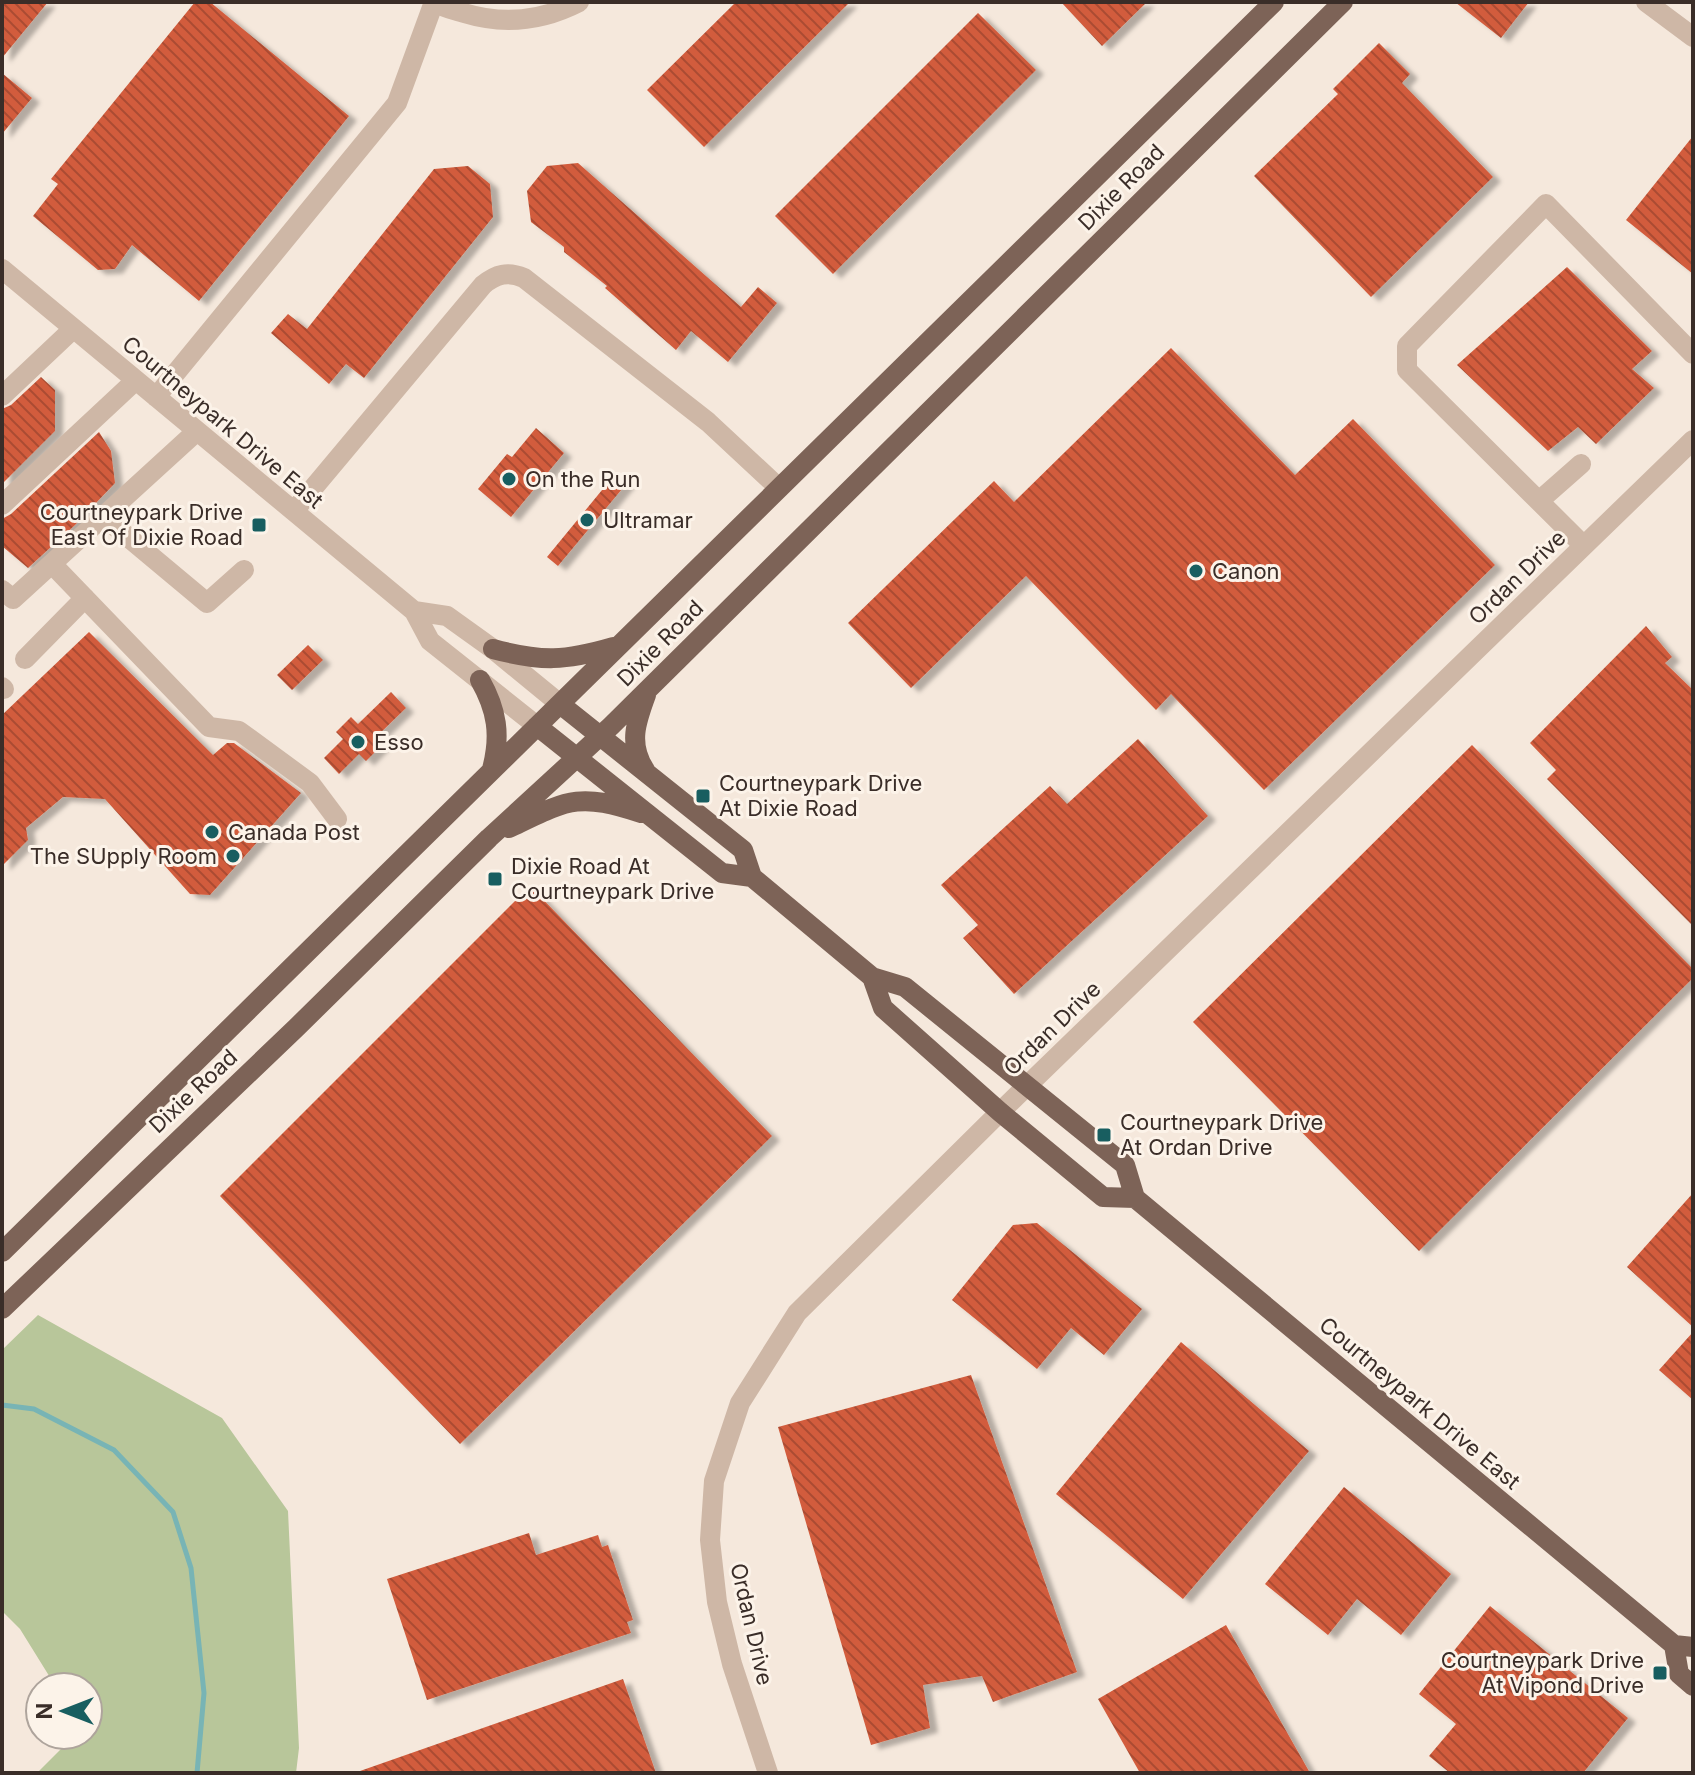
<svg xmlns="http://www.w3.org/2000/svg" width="1695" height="1775" viewBox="0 0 1695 1775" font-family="Inter,sans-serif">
	<defs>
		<pattern id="building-back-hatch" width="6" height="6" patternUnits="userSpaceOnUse" patternTransform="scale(2)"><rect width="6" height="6" fill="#d25c3c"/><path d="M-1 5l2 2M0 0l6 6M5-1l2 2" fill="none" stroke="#ab4c32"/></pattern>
		<filter id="shadow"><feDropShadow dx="8" dy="4.5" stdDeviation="2" flood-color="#0004"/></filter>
	</defs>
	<rect width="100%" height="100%" fill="#f5e8dc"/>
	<path fill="#b8c69a" d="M38,1315l184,103 66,93 11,237 -3,25h-259l38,-38h13v-48h-32l-36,-58 -18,-18v-261z"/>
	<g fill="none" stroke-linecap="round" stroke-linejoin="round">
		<path stroke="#78b4b5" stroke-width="5" d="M2,1405l32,4 80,41 59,62 18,56 13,125 -7,80"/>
	</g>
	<path fill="url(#building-back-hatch)" filter="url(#shadow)" d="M2,2h46l-46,56z
		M195,2h15l139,114 -150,185 -67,-56 -17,24 -17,1 -65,-54 25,-32 -7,-5z
		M736,2h114l-146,145 -57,-57z
		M1061,2h86l-45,44z
		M1455,2h74l-28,36z
		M978,13l58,57 -203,204 -58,-58z
		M1379,43l31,31 -8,9 91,94 -122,120 -117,-121 84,-82 -5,-5z
		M2,73l30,25 -30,36z
		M1693,136v138l-67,-54z
		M578,163l163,144 17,-20 19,16 -49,59 -37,-31 -15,19 -71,-62 2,-2 -43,-34v-5l-33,-25 -4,-31 20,-25z
		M468,166l22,18 3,33 -129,161 -18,-14 -17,20 -58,-51 17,-19 19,15 127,-160z
		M1567,267l85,84 -20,18 22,19 -58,56 -18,-17 -30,24 -91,-86z
		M1171,348l124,127 58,-56 142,146 -231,225 -93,-96 -15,16 -130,-134 -115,112 -63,-65 146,-142 20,21z
		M41,377l14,13v41l-53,53v-75l9,-4z
		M536,428l28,25 -53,64 -33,-28 29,-35 5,3z
		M99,432l12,19 4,32 -40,42 -47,43 -26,-22v-27l9,-5z
		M616,473l11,10 -69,83 -11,-9z
		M1646,626l26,31 -7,6 28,27v236l-146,-147 9,-9 -26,-27z
		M89,632l124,123 14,-12h7l67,50 -91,102 -20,-1 -85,-95 -42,-2 -37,31 2,12 -26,26v-151z
		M308,645l15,15 -31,30 -15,-15z
		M391,692l15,16 -32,31 7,7 -15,15 -7,-7 -20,20 -15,-16 19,-19 -7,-7 15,-15 7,7z
		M1138,739l70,77 -194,178 -51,-56 15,-13 -37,-40 109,-99 17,18z
		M1472,745l221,224v9l-274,273 -226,-229z
		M530,886l242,250 -312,308 -240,-248z
		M1693,1193v134l-66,-60z
		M1037,1223l105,86 -38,46 -33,-27 -34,41 -85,-69 61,-75z
		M1693,1332v68l-34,-30z
		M1181,1342l128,109 -126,148 -127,-105z
		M971,1375l106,297 -84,30 -11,-26 -59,9 7,43 -59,17 -93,-318z
		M1344,1487l107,87 -50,61 -44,-36 -29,36 -63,-51z
		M529,1533l7,22 62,-20 4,12 6,-2 25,75 -6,2 4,11 -204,67 -40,-121z
		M1490,1606l138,112 -45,55h-133l-21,-17 27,-32 -37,-30z
		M1226,1625l84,148h-170l-42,-74z
		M623,1679l33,94h-295l-1,-2z"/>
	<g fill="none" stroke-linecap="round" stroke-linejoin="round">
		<path stroke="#ceb7a6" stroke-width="20" d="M435,2c8,6 19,8 29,11 39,12 78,8 115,-11
			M1646,2l47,35
			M2,269l412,342 16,30 107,85
			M2,396l71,-67
			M156,397l241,-294 37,-101
			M1539,501l42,-37
			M2,505l134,-125
			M294,511l189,-226c13,-11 25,-14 41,-7l184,144 71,66
			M104,517l103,86 37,-33
			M1583,545l-176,-175v-24l139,-142 147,150
			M52,564l157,163 30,4 71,52 27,36
			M2,590l11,9 184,-168
			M414,611l33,5 46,33 67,55
			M25,659l60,-61
			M2,687l2,2
			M768,1773l-36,-109 -15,-62 -7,-62 4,-59 26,-78 57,-90 203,-201 693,-672"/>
		<path stroke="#7d6357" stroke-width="20" d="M493,649c49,13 72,12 120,-2
			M480,680c17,30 21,55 12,89
			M560,704l183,146 9,27 120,100 33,10 220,178 10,33 539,447 19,2
			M537,726l185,147 30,4
			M645,770c-17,-26 -9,-48 1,-75
			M509,828c59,-28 68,-36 132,-15
			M872,977l11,31 117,104 103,85 32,1
			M2,1252l1272,-1250
			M2,1309l294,-281 193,-190 122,-112 732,-724
			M1674,1645l5,29 14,12"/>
	</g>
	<g fill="#185e60" stroke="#fcf3e9" stroke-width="3">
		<circle cx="509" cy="479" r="8"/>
		<circle cx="587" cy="520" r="8"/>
		<rect x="251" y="517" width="16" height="16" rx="4"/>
		<circle cx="1196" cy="571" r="8"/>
		<circle cx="358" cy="742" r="8"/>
		<rect x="695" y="788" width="16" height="16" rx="4"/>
		<circle cx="212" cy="832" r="8"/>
		<circle cx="233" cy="856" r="8"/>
		<rect x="487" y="871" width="16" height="16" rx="4"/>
		<rect x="1096" y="1127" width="16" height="16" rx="4"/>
		<rect x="1652" y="1665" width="16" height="16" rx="4"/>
	</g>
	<g text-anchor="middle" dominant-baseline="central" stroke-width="6" stroke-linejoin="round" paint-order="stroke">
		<g font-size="22" fill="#3a2d28" stroke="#fcf3e9">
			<text transform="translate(1121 187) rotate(-45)">Dixie Road</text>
			<text transform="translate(223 422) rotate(40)">Courtneypark Drive East</text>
			<text transform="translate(1517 577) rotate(-44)">Ordan Drive</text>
			<text transform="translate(660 643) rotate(-45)">Dixie Road</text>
			<text transform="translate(1052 1028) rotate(-44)">Ordan Drive</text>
			<text transform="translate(193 1091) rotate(-43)">Dixie Road</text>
			<text transform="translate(1420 1403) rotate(40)">Courtneypark Drive East</text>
			<text transform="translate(752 1624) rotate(77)">Ordan Drive</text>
		</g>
		<g font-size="22" fill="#3a2d28" stroke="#fcf3e9" text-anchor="start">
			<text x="525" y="479">On the Run</text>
			<text x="243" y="512" text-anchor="end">Courtneypark Drive<tspan x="243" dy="25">East Of Dixie Road</tspan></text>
			<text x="603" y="520">Ultramar</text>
			<text x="1212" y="571">Canon</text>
			<text x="374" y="742">Esso</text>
			<text x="719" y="783">Courtneypark Drive<tspan x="719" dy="25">At Dixie Road</tspan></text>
			<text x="228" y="832">Canada Post</text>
			<text x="217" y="856" text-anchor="end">The SUpply Room</text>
			<text x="511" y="866">Dixie Road At<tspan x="511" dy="25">Courtneypark Drive</tspan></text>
			<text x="1120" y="1122">Courtneypark Drive<tspan x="1120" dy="25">At Ordan Drive</tspan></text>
			<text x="1644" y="1660" text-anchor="end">Courtneypark Drive<tspan x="1644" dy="25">At Vipond Drive</tspan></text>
		</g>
	</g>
	<rect width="1695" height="1775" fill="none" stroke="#3a2d28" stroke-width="8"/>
	<g transform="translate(64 1711) rotate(270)"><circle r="38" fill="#fcf3e9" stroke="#aea49c" stroke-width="2"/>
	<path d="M0-6L14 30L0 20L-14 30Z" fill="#185e60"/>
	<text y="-12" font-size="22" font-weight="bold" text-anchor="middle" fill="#3a2d28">N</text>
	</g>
</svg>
